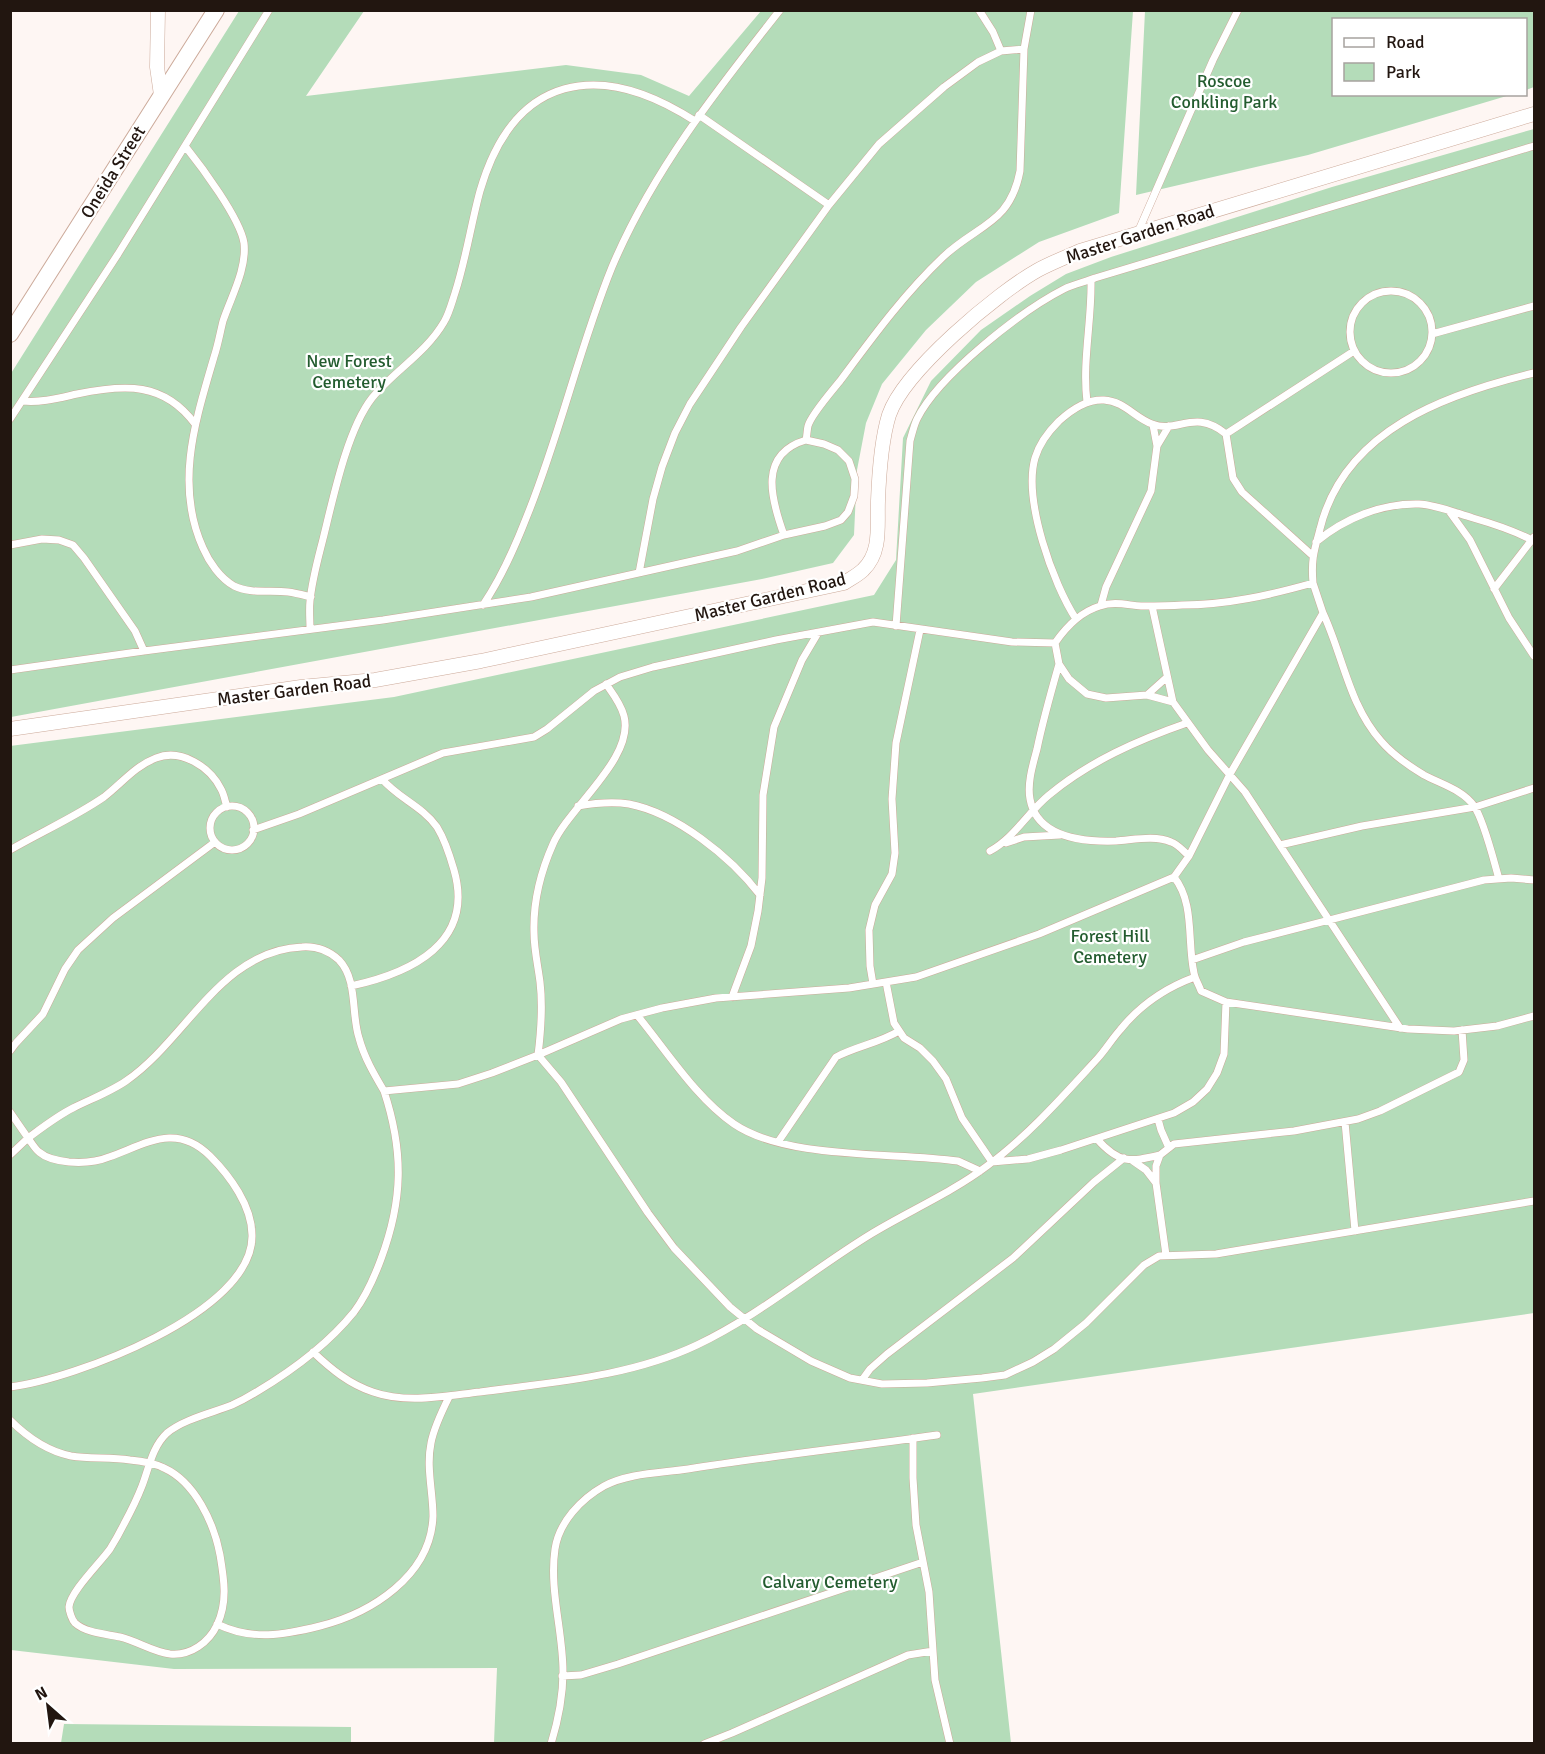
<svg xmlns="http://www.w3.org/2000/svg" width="1545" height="1754" viewBox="0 0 1545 1754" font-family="Signika,sans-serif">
	<rect width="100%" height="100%" fill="#fef6f3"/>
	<path fill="#b4dcb9" d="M239,11h125l-58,85 260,-31 75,10 48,21 72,-85h372l-14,202 -80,29 -63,40 -50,48 -44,54 -16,39 -9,47 -3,65 -21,28 -71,16 -751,138 -1,-342z
		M1145,11h389v76l-8,3v-70h-192v74l176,1 -202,60 -172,40z
		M1534,129v1184l-561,81 38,349h-517l3,-75 -323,1 -163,-19 -1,-904 384,-49 480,-102 22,-35 7,-122 28,-57 50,-51 49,-34 36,-22 45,-17 221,-70z
		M64,1724l287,3v16h-290z"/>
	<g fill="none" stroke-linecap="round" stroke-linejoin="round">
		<defs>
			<path id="service" d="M979,10l14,22 8,19
				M699,115l130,90
				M185,146c16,20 55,72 59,97 3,26 -13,54 -21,78 -3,12 -5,24 -9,36 -18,62 -40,127 -11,191 6,14 17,30 31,38 17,8 37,4 54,6 8,1 15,3 23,5
				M1138,232l75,-172 25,-50
				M1350 332a41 41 0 1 1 82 0a41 41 0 1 1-82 0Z
				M1432,334l102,-28
				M22,401c19,2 37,-3 55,-7 48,-10 87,-12 118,30
				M1087,402c-5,-40 5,-82 4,-122
				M10,419l108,-165 151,-244
				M1226,434l128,-83
				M1157,446l12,-20
				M1449,511l21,29 39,78 25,38
				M784,535c-13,-36 -26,-81 22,-95
				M1316,542c29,-24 66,-39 103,-38 18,1 37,9 54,14 21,6 42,13 61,23
				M10,545l32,-6 17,1 14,5 11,13 51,73 9,20
				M639,573l14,-74 9,-32 13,-34 15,-29 51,-77 88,-122 50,-61 65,-57 34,-25 23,-11 23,-2
				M1313,583c-2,-23 1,-32 7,-54 24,-99 126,-135 214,-156
				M1494,589l40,-52
				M483,605c19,-28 32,-58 44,-89 33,-81 52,-168 85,-249 40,-95 104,-176 168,-257
				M1101,605l5,-18 45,-96 6,-45 -4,-21
				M1152,606l21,96 35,48 37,42 155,236
				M1323,613c20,43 26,92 58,128 12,14 28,25 43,34 17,9 39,15 50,31 10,14 20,56 25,73
				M1076,619c-23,-35 -53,-119 -41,-161 4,-14 13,-26 24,-37 12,-11 28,-22 45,-21 20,1 31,18 48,24 26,10 42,-16 74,10l7,44 9,14 71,64
				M896,626l14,-185c2,-7 4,-16 7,-22 21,-43 104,-108 147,-130 10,-5 21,-7 31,-11l439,-132
				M310,629c0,-9 -1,-19 0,-28 2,-21 8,-42 13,-62 10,-40 24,-109 49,-141 22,-27 54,-45 72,-76 5,-8 8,-20 11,-29 11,-34 16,-69 25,-102 34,-117 119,-132 215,-70
				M1055,643l4,21 10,15 18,15 19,4 41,-3 26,7
				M1059,664c-8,28 -16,56 -22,85 -4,15 -10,34 -7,50 7,40 55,43 86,42 17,-1 39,-6 55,1 7,2 13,10 18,14
				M10,670l134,-19 239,-31 148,-23 206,-46 47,-16 41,-9 16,-6 7,-8 6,-16 1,-17 -6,-18 -11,-11 -14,-6 -18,-4c1,-4 1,-10 2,-14 3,-11 24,-35 32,-45 32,-43 64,-87 103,-124 35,-33 67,-33 77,-86l4,-122 7,-39
				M606,684c7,10 15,20 18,32 11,42 -55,91 -71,128 -12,27 -20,59 -19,89 0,16 4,33 6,49 3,25 1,49 -2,73l23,27 87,131 26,35 56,59 27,22 54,32 39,17 32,6 45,-1 55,-5 23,-3 28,-13 21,-13 32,-26 58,-58 15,-9 57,-2 318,-53
				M1147,695l19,-17
				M578,806c17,-3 33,-5 51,-2 47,9 102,53 131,91
				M210 828a22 22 0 1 1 44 0a22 22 0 1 1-44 0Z
				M1006,843l18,-6 36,-2
				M1280,845l82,-19 113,-19 59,-19
				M10,850c31,-18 65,-33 94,-53 17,-13 31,-31 52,-39 25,-10 54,9 65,31 3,5 4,12 6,18
				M990,851c24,-13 38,-39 59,-56 41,-34 89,-55 138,-72
				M1174,877c21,26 13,65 20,96 1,6 5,12 7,18l25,11 182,27 46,2 43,-5 37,-10
				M1192,960l52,-18 240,-62 27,-2 23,2
				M886,982l8,41 10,15 16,10 13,13 13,18 16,39 30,44 36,-3 33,-9 113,-37 19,-11 14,-13 10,-16 7,-19 2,-52
				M873,984l-3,-18 -1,-36 6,-25 17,-31 3,-21 -3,-54 4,-56 24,-113
				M351,986c60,-13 124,-43 103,-116 -4,-14 -9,-30 -17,-43 -15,-21 -39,-29 -55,-48
				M732,997l19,-51 7,-35 4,-33 1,-83 11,-68 28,-67 16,-27
				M637,1015c29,35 59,83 97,109 53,36 161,28 224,37l22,10
				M10,1051l6,-8 27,-29 22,-45 13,-19 35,-32 102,-76
				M10,1112l18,26c15,-11 29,-22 45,-30 18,-9 37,-16 53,-27 60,-41 95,-131 176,-134 14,-1 26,3 37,13 19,20 12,54 20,78 5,19 15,36 25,53l74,-7 34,-11 46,-18 83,-36 41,-11 54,-10 133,-10 67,-11 123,-43 135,-57 15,-21 41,-82 93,-161 -10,-30c-43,12 -86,22 -131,22 -13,1 -27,1 -41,1 -14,-1 -27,-5 -41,0 -20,6 -34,21 -45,37l-43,-1 -139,-20 -97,18 -123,27 -33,10 -26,14 -47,38 -13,8 -91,16 -144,61 -46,16
				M1158,1119l3,11 8,18
				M1345,1122l10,109
				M1097,1139c22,25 33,23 63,16
				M778,1142l58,-85c21,-11 43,-14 63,-26
				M10,1155l18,-17c3,4 7,11 11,14 8,7 20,9 30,10 13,1 28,0 40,-5 37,-13 67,-35 101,-1 20,20 42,50 42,79 2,78 -179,144 -242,152
				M1133,1161l13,9 10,13
				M1166,1255l-10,-72v-17l4,-11 14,-11 120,-13 64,-12 22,-8 79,-39 5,-12 -2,-30
				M313,1352c18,17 36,32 60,40 34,12 72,4 107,0 73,-10 149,-15 217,-47 63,-30 115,-75 174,-111 38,-23 80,-41 116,-68 41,-30 76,-70 111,-108 8,-9 14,-19 22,-28 20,-25 45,-42 75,-53
				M862,1380l8,-11 17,-15 126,-96 81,-76 30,-24
				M10,1420c16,16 37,31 61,36 19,3 39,1 59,4 11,1 24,3 34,8 31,14 50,55 56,87 4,24 8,47 -3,70 -8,17 -26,31 -47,29 -17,-2 -33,-13 -50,-17 -14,-3 -34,-4 -45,-14 -3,-3 -6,-12 -6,-16 1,-15 31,-44 41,-58 5,-8 10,-17 14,-25 7,-13 13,-25 18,-38 7,-18 10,-39 25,-53 17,-14 45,-20 65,-28 9,-4 18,-9 26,-14 35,-21 70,-47 96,-79 12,-16 20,-34 27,-53 22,-59 23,-107 3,-168
				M913,1438v40l3,47 13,67 6,88 15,64
				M217,1624c35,17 67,11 103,2 51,-13 111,-50 113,-110 0,-24 -7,-49 -2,-73 3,-16 11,-32 18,-46
				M562,1676l19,-1 37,-11 305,-102
				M551,1744c7,-23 12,-49 12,-72 0,-41 -14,-82 -8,-123 4,-27 26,-50 49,-63 24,-13 57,-13 84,-17 83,-13 166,-22 249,-34
				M704,1744l28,-11 176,-78 25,-4"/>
			<path id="minor" d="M158,10l-1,57 4,28
				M10,729l291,-42 74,-7 106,-19 363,-78c6,-4 14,-8 19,-13 19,-18 14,-45 15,-69 1,-27 3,-60 11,-86 15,-44 108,-122 149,-145 13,-7 28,-13 42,-19l454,-137"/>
			<path id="tertiary" d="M10,334l206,-324"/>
		</defs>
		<use href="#service" stroke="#ccaa9a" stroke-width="8"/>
		<use href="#minor" stroke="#ccaa9a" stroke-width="15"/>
		<use href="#tertiary" stroke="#ccaa9a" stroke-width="18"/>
		<use href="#service" stroke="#fff" stroke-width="7"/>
		<use href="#minor" stroke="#fff" stroke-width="14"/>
		<use href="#tertiary" stroke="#fff" stroke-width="16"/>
	</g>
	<g text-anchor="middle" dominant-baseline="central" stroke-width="4.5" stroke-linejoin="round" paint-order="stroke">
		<g font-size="18" fill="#235c2f" stroke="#fff">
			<text x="1224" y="81">Roscoe<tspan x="1224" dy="21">Conkling Park</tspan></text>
			<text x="349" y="361">New Forest<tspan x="349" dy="21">Cemetery</tspan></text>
			<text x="1110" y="936">Forest Hill<tspan x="1110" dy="21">Cemetery</tspan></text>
			<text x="830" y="1582">Calvary Cemetery</text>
		</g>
		<g font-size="18" fill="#221610" stroke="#fff">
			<text transform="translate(113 172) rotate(-58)">Oneida Street</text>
			<text transform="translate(1140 234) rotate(-18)">Master Garden Road</text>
			<text transform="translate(770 597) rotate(-14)">Master Garden Road</text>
			<text transform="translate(294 690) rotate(-7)">Master Garden Road</text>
		</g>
	</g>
	<rect width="1545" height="1754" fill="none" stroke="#221610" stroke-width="24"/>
	<rect x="1332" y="18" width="195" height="78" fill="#ffffff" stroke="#a7a29f" stroke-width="1.5"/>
	<rect x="1344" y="38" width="30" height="9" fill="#ffffff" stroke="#a7a29f" stroke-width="1.5"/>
	<text x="1386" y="48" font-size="18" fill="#221610">Road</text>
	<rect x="1344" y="63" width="30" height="18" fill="#b4dcb9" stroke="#a7a29f" stroke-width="1.5"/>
	<text x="1386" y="78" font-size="18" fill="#221610">Park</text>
	<g transform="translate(48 1706) rotate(332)" stroke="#ffffff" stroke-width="4.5" paint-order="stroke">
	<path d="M0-4.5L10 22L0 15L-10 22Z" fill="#221610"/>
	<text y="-9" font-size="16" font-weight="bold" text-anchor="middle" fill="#221610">N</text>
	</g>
</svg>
